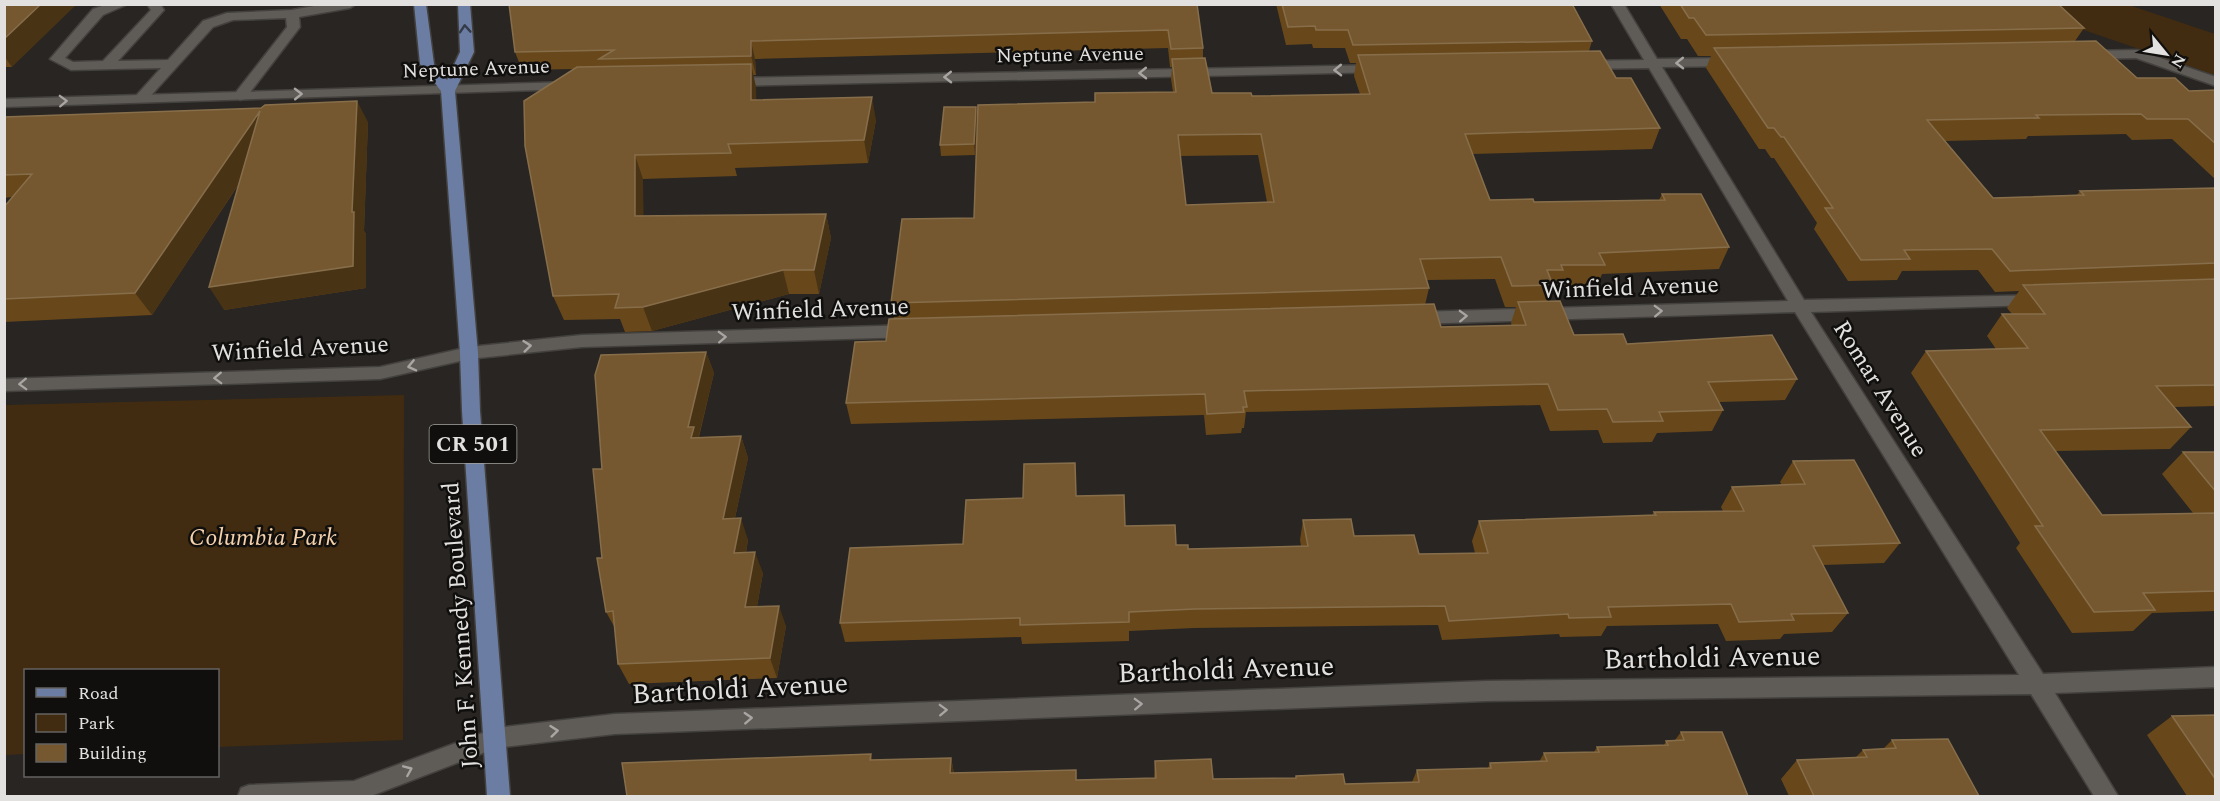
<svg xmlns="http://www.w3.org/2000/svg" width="2220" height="801" viewBox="0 0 2220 801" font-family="Spectral,serif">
	<rect width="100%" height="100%" fill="#282522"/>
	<path fill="#422c11" d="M2011,5h118l86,29v41z
		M404,395l-1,345 -185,7v-77h-192l-1,84 -20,1v-350z"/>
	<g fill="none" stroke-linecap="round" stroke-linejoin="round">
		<defs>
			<path id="lane" d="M108,4h20l-25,11 -38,43 8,4 30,-1 48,-51 -4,-6h13l4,6 -46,51 50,-1 35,-39 24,-8 65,-3 33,-6h31l-6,4 -51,9 1,10 -55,72 -5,1 -7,-4 54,-69 -1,-9 -53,2 -20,7 -67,74 -5,1 -7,-4 27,-30 -90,2 -21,-11 43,-50z"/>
			<path id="street" d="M1611,4h13l33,55 76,-1 7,4 -7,4 -71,1 142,233 238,-5 2,4 -2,4 -6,2 -225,7 232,362 173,-7v20l-161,6 63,103h-24l-63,-102 -545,7 -871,33 -119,14 -125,48h-133l3,-8 8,-3 105,-4 142,-53 119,-14 871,-33 533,-6 -224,-363 -379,12 -6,-2 -2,-4 2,-4 6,-2 372,-11 -139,-233 -66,1 -7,-4 7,-4 61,-1z
				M2137,50l79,27v9l-80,-28 -49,1 -7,-4 7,-4z
				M1379,65l5,1 2,3 -2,3 -652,14 -7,-4 7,-4z
				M569,82l7,4 -2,3 -570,18v-8z
				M911,325l6,2 3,4 -3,4 -6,2 -329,10 -113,12 -89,20 -376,12v-12l376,-12 89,-20 113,-12z"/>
			<path id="primary" d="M414,4h12l8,60 13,16 13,-28 -2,-48h12l4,48 -19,39 23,262 2,58 30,385h-23l-25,-385 -2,-58 -19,-262 -21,-27z"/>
		</defs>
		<use href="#lane" stroke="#43413e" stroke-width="3"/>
		<use href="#street" stroke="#43413e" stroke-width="3"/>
		<use href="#primary" stroke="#43413e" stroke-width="3"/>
		<use href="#lane" fill="#5f5b57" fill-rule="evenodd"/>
		<use href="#street" fill="#5f5b57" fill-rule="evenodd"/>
		<use href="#primary" fill="#6c7da3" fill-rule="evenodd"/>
	</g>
	<path fill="#68481b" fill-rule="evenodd" d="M4,4l8,63h-8z
		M1197,4l6,44v10l9,35 40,3 108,-2 -6,-18 2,-13h-6l-5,-15h-32l-1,-4 -26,1 -10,-41h296l20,37 -3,10 27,27 44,50 -8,21 -180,5 18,46 44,2 125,-2 3,-6 67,53 -10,22 -117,5 -5,12 -40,1 -1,5h-5l-3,9 26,34 53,9 170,35 -12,21 -66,2 4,8 -11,21 -55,2 -5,9 -49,1 -5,-13 -48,1 -10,-26 -294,7 -2,16h-2l-1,5 -35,2 -2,-20 -353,9 -5,-21 40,-62 8,-22 -3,-16 83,-85 121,-116v-9l78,-1 -2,-13 1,-12h-2l-2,-19 -413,11 1,16h-3l3,12v13l120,20 -8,43 -133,5 2,8 -94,3v37l183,-2 5,24 -12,56h-30l-137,37 -27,1 -5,-13 -56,1 -11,-24 22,-227 -53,1 -7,-18zM1258,155l9,47 -81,3 -6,-49zM1495,279l10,28h11l-5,16 1,3 -71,1 -16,-22 4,-17 -2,-8z
		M1659,4h399l26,24 -9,13 62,37 52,13 27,-1v90l-44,-41 -40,1 -6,-6 -98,2 -2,3 -82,2 49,57 84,-3 3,-4 136,-3v218l-42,1 17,20 -21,22 -114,2 46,64 91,-2 -31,-39 21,-22h33v159l-64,2 -19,18 -61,2 -56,-85 4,-5 -109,-170 15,-22 70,-2 -9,-13 15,-22h10l-5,-6 12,-17 -24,1 -17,-22 -76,1 -5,9 -49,1 -34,-52 3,-6 -43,-65h-3l-6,-9h-6l-53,-81 5,-12h-13l-11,-17h-6z
		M976,107l1,11 -2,37 -34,1 -1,-11z
		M4,117l364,5 -4,109 2,3v54l-142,22 15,-126 -87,131 -148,7v-115l8,-10 -8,1z
		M706,352l8,21 -15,64 42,-1 7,22 -13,60 13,22 -2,13 17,20 -6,34 29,19 -9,52 -148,6 -11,-20 -3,-36 -9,-16 -4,-54v-89z
		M1793,461l107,82 -16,20 -61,2 25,48 -16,19 -48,2 -4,5 -54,2 -8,-17 -111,2 -6,10 -41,1 -1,-3 -117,6 -4,-15 -244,3 -65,3v10l-107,3 -1,-7 -176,5 -5,-19 123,-79 162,-18 63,23 113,-3 -1,-6 3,-20 51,16 65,18 56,-1 -3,-12 7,-20 173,-6 2,-3 69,-1 -2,-4 11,-20 50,-2 -2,-3z
		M2216,715v81h-29l-40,-61 25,-19z
		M1681,732l67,64h-1121l244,-42 1,6 79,-2 3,15 122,7 78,-2 1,-17 58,18 83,-1v-2l49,8 67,-2 5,-12 71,-2 2,-5 49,-1 5,-9 50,-1 3,-5 67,-2 2,-4 9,-1z
		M1892,740l87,56h-190l-8,-17 16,-19 58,-2 8,-8 20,-1z"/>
	<path fill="#493315" d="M41,4h36l-65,63 -8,-11v-17z
		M751,41l4,18 1,16 -5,-19z
		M751,64l5,23 1,36 -6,-23z
		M872,97l4,23 -8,43 -4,-23z
		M357,101l11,21 -4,109 2,3v54l-142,22 -15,-23z
		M976,107l1,11 -2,37 -1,-11z
		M260,111l13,21 -121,183 -17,-22z
		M635,155l8,24 1,61 -9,-24z
		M826,214l5,24 -12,56 -5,-24z
		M783,270l6,24 -137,37 -9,-24z
		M706,352l8,21 -16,66 1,20 -11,-32z
		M741,436l7,22 -18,82 -7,-21z
		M741,518l7,22 -6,34 -8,-21z
		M755,552l8,21 -10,55 -8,-21z
		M779,606l7,20 -9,52 -7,-20z
		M951,758l4,20 -5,-5z"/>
	<path fill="#755830" stroke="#876e4b" stroke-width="1.5" fill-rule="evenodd" d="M4,4h37l-37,35z
		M509,4h688l6,44 -32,1 -3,-19 -417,11v15l-152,3 15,-9 -99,2z
		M1282,4h290l20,37 -239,4 -5,-15h-32l-1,-4 -27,1z
		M1680,4h378l26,24 -378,7 -12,-17h-5z
		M2096,41l41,37h38l14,13 27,-1v54l-28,-25h-41l-6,-5 -105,1 3,3 -112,2 66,78 91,-3 -4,-4 136,-3v75l-206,8 -18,-22 -88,1 6,9 -49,1 -36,-52h8l-49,-71h-3l-7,-9h-6l-54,-80z
		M1600,51l16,27h15l29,50 -195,6 25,66 43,-1 1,3 131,-2 -3,-6h39l28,53 -130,6 6,12h-44l2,5h-16l6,15 -41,1 -11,-29 -81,2 9,29 -538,15 11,-84 72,-1 4,-113 117,-3v-9l81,-1 -4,-33 33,-1 7,35h39l1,3 118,-2 -12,-39zM1261,134l13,68 -88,3 -8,-70z
		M751,64v36l121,-3 -8,43 -136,4 3,9 -96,2v61l191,-2 -12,56h-31l-140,37 -28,1 4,-14 -66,2 -28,-150 -1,-45 53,-34z
		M357,101l-5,111h2l-1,54 -144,21 51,-176 -125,182 -131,6v-92l28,-33 -28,1v-58l257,-9 4,-3z
		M944,107h32l-2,37 -34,1z
		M2216,279v106l-60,1 35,41 -151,3 62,85 114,-2v78l-73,2 12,17 -61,2 -59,-86h8l-117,-175 102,-3 -26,-34h43l-22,-29z
		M1560,301l14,34 49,-1 4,10 145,-9 25,44 -89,3 15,28 -64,2 4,9 -50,1 -6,-13 -49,1 -10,-26 -304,7 3,16h-4l1,5 -37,2 -2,-20 -359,9 9,-61 31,-1 3,-22 545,-15 7,23 85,-2 -8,-23z
		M706,352l-18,75h6l-3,11 50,-2 -18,83 18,-1 -7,35 21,-1 -10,55 34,-1 -9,52 -152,6 -5,-53 -7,1 -9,-54h5l-9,-89h9l-7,-94 6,-20z
		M2183,452h33v40z
		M1854,460l46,83 -87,3 35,67 -57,1 3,6 -55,2 -8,-18 -123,3 3,10 -42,1 -1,-4 -119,7 -4,-15 -250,3 -66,3v10l-109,3v-7l-180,5 10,-75 113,-4 3,-44 57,-2 1,-34 51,-1 1,33 48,-1 1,31 50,-1 1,20h12v4l120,-3 -5,-26 48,-1 3,17 60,-1 5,19 69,-1 -9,-32 177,-6 -2,-3 90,-1 -12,-24 73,-3 -12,-23z
		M2216,715v65l-44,-64z
		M1681,732h41l26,64h-1121l-5,-33 249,-9 -1,6 81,-2 -1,15 126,-3v10l80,-2 -1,-17 56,-2 2,20 83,-1v-2l47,-2 2,10 74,-2 -2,-12 74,-2 -1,-5 57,-2 -3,-8 55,-1 -2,-5 71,-2 -2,-4 18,-1z
		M1948,739l31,57h-165l-17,-36 70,-3 -4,-7 33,-2 -4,-8z"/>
	<defs><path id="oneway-chevron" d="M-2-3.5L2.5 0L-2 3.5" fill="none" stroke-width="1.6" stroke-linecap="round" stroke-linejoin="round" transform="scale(1.5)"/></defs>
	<use stroke="#353b49" href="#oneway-chevron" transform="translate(465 29) rotate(-94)"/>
	<g stroke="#a8a5a2">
		<use href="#oneway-chevron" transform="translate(1680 63) rotate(179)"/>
		<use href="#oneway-chevron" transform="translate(1338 70) rotate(179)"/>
		<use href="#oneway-chevron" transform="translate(1143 73) rotate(179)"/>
		<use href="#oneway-chevron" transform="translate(948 77) rotate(179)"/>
		<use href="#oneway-chevron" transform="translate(298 94) rotate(-1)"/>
		<use href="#oneway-chevron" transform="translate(63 101) rotate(-2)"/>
		<use href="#oneway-chevron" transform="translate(1658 311) rotate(-2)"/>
		<use href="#oneway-chevron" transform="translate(1463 316) rotate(-2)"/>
		<use href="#oneway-chevron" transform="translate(722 337) rotate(-2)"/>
		<use href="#oneway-chevron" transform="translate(527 346) rotate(-6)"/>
		<use href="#oneway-chevron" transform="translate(412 366) rotate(167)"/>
		<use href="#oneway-chevron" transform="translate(218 378) rotate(178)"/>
		<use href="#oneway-chevron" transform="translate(23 384) rotate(178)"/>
		<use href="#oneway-chevron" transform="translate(1138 704) rotate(-2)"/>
		<use href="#oneway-chevron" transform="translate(943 710) rotate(-2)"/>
		<use href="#oneway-chevron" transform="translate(748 718) rotate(-3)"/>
		<use href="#oneway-chevron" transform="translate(554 731) rotate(-6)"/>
		<use href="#oneway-chevron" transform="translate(408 770) rotate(-23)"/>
	</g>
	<g text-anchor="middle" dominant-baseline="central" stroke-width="5" stroke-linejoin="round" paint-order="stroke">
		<g font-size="20" fill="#e3e1df" stroke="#100f0d">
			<text transform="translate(1070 55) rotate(-1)">Neptune Avenue</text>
			<text transform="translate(476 69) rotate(-2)">Neptune Avenue</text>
		</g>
		<rect fill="#100f0d" stroke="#a4a2a0" stroke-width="1.5" x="429.5" y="425" width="87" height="38" rx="4.5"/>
		<g font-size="22" font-weight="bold" fill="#e3e1df">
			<text x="473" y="444">CR 501</text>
		</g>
		<g font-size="24" fill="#e3e1df" stroke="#100f0d">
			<text transform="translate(1630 288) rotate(-2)">Winfield Avenue</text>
			<text transform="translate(820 310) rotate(-2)">Winfield Avenue</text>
			<text transform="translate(300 349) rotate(-3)">Winfield Avenue</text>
			<text transform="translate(1880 389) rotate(58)">Romar Avenue</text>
			<text transform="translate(461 625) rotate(-94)">John F. Kennedy Boulevard</text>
		</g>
		<g font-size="24" font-style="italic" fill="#f5d2ac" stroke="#100f0d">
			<text x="263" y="538">Columbia Park</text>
		</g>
		<g font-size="28" fill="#e3e1df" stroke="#100f0d">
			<text transform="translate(1712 658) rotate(-1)">Bartholdi Avenue</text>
			<text transform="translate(1226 670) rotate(-2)">Bartholdi Avenue</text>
			<text transform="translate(740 689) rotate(-3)">Bartholdi Avenue</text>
		</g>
	</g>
	<rect width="2220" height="801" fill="none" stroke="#e3e1df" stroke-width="12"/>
	<rect x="24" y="669" width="195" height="108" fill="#100f0d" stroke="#646361" stroke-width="1.5"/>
	<rect x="36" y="688" width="30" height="9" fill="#6c7da3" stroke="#646361" stroke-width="1.5"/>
	<text x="78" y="699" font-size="18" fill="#e3e1df">Road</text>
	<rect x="36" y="714" width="30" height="18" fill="#422c11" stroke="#646361" stroke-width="1.5"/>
	<text x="78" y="729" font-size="18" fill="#e3e1df">Park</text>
	<rect x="36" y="744" width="30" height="18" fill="#755830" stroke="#646361" stroke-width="1.5"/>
	<text x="78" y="759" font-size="18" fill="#e3e1df">Building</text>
	<g transform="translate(2166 54) rotate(120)" stroke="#100f0d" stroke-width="4.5" paint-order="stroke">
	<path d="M0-4.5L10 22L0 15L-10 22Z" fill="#e3e1df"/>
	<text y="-9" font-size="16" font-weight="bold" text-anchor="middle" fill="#e3e1df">N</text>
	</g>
</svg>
